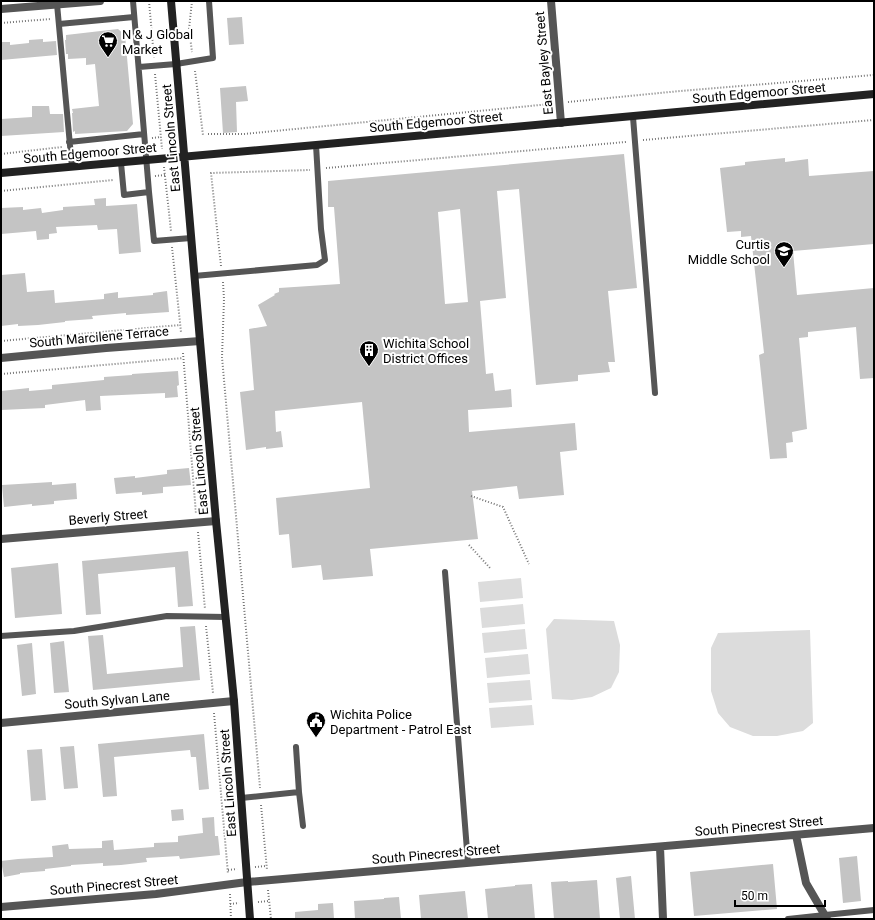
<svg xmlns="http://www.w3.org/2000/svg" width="875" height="920" viewBox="0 0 875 920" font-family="Roboto,sans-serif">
	<rect width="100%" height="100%" fill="#fff"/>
	<path fill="#dcdcdc" d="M521,578l2,20 -43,4 -2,-20z
		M523,604l2,20 -43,4 -2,-20z
		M554,619l60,2 6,24 -1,27 -8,16 -19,9 -20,3 -20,-1 -6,-70z
		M525,629l2,20 -43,4 -2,-20z
		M810,630l3,93 -10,8 -26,5h-24l-23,-9 -12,-14 -7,-22v-43l7,-15z
		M528,654l2,20 -43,4 -2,-20z
		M530,680l2,20 -43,3 -2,-20z
		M532,705l2,20 -43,3 -2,-20z"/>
	<path fill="#c4c4c4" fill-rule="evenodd" d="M242,17l2,27 -15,1 -2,-27z
		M118,29l7,6 8,89 -6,7 -52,3v-3l-2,1 -1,-19h1l-1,-4 27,-3 -4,-42 -9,1v-7l-18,1v-5h-2l-1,-14h1v-5z
		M43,39v3l13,-1 1,14 -56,5v-18h9v3l19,-2v-3z
		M246,86l2,15 -12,1 1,30 -14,1 -3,-45z
		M32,106h17l1,8h13l1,18 -63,4v-17l31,-2z
		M624,154l13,134 -29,3 7,71h-7l2,10 -32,3v6l-42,4 -17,-196 -22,2 9,107 -26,3 6,73 7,-1 2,18 16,-2 1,18 -44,3 1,22 106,-9 2,27 -17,2 4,43 -45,4 -2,-13 -45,5 6,48 -108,10 3,27 -50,4 -2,-15 -29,3 -3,-34 -10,1 -3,-37 94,-10 -8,-86 -87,9 1,21 5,-1 2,16 -17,2v-2l-20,3 -6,-58 14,-2 -5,-61 18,-3 -9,-21 17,-10 -1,-1 5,-2v-4l61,-4 -6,-77h-6v-26zM460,209l8,93 -23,2 -7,-92z
		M785,158v4l23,-3 1,17 65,-5v73l-81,7 4,44 77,-7v90l-14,1 -4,-52 -48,5v5l-9,1 8,91 -15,3 1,10 -7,1 1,15 -17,1 -11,-104 5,-2 -13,-117 -10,1v-6l-14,1 -7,-64 25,-3v-3z
		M106,198v8l31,-2 4,48 -22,2 -2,-25 -19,1 -1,-5 -41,2 1,6 -8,1v5l-12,1 -1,-9 -35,3v-26l22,-1v3l18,-2 1,5 21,-3v-3l32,-2 -1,-6z
		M25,273l2,19 27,-2 1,13 49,-4v-5l14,-2v6l35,-3v-2l14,-2 2,21 -43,3v-2l-34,3 1,3 -28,2v1l-27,3 -20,1v-2l-17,2v-51z
		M178,371l1,14 -2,1 1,11 -13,1v-5l-65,3 1,14 -15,1 -1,-11 -40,5v3l-44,2v-19l28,-3v3l23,-2v-4l52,-5v-3l28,-2v-1z
		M189,468l2,17 -28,2v6l-21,2v-3l-26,2 -2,-16 21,-2v2l32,-4v-4z
		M52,482v3l24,-2 1,16 -23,2v3l-22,2v-2l-28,3 -2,-22z
		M188,551l5,55 -15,1 -3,-40 -77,7 3,40 -15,1 -4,-54z
		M58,563l4,51 -47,4 -4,-50z
		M195,626l5,54 -107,10 -5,-54 15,-1 4,39 76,-7 -3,-40z
		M64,641l5,51 -15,1 -4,-50z
		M32,643l4,51 -14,2 -5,-51z
		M204,734l5,55 -10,1 -3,-33h-5l-1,-7 -76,7 3,39 -14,1 -5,-53z
		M74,746l4,42 -14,1 -4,-42z
		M42,749l4,51 -15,1 -4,-51z
		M183,809l1,11 -12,1 -1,-11z
		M214,817l1,19h3l2,19 -40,4 -1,-3 -33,2 1,4 -26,3 -18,1v-3l-32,2v1l-26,3v2l-25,2v1l-16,3 -3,-16 17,-2 35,-2 -1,-11 16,-2 1,5 33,-1v-7l11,-1 1,10 40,-3v-4l24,-1v-6l25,-3 -1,-15z
		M857,856l4,45 -18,2 -4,-45z
		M773,864l4,45 -83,7 -4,-44z
		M631,876l4,43h-15l-4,-41z
		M597,880l3,39h-46l-3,-37 17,-1v1z
		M532,884l3,35h-47l-3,-30 30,-3v-1z
		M465,891l3,28h-47l-2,-24z
		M399,897l2,22h-46l-1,-18 30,-2v-1z
		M333,903l1,16h-39v-7l23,-2v-6z"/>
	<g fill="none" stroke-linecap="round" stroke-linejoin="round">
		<path stroke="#777" stroke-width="2" stroke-dasharray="1 2" stroke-linecap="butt" d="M149,1l5,57
			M192,1l-3,28 3,23
			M1,23l50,-4
			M195,71l8,64
			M155,74l7,75
			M568,102l112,-11 194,-16
			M208,134h36l306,-30
			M152,138l9,-1
			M643,140l231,-20
			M1,154l61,-7
			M164,167l7,64
			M326,168l300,-26
			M155,176l10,-1
			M1,191l112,-11
			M172,247l9,85
			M221,266l-10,-93 99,-3
			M223,282l1,17 -2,58 38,431
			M1,341l179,-16
			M183,353l13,161
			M1,374l182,-16
			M471,496l32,11 26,57
			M198,532l7,77
			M469,545l21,23
			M206,626l7,67
			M214,713l14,161
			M261,805l6,65
			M255,867l11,-1
			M228,870l9,-1
			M268,890l3,29
			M230,894l1,25
			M258,902l11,-1
			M230,904l9,-1"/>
		<path stroke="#555" stroke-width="6" d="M133,1l16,191
			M57,4l15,163
			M59,24l75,-7
			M139,67l37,-3 37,-6 -4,-57
			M633,117l22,276
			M69,142l75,-8
			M121,163l3,32 25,-3 5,49 37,-3
			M194,276l123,-11 8,-5 -4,-31 -5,-84
			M445,572l23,291
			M1,636l73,-5 93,-15 59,1
			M296,747l3,45
			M241,798l58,-6 4,34
			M788,919l37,-4 49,-5"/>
		<path stroke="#555" stroke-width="8" d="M551,1l10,122
			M1,9l99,-8
			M1,358l105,-10 94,-7
			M1,539l215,-18
			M1,723l233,-22
			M796,835l10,48 21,36
			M660,847l3,72
			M1,907l155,-13 91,-12 627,-54"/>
		<path stroke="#222" stroke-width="8" d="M171,1l29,340 16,180 18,180 16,218
			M1,173l315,-28 558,-51"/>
	</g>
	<defs>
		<symbol id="supermarket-pin" viewBox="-11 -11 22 30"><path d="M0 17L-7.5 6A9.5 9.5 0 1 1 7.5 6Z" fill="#000" stroke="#fff"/><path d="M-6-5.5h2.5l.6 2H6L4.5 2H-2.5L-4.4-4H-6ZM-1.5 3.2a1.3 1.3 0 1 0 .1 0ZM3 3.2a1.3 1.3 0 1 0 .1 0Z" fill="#fff"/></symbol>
		<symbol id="school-pin" viewBox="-11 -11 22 30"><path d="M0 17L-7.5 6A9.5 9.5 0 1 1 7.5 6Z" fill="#000" stroke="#fff"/><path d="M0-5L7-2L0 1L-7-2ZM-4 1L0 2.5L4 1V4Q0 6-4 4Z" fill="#fff"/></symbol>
		<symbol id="building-pin" viewBox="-11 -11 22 30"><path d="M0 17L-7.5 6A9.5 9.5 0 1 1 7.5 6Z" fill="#000" stroke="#fff"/><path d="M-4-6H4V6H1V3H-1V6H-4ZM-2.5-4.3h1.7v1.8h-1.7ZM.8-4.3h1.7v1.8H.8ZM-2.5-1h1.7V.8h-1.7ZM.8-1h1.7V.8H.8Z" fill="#fff"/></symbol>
		<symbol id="civic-pin" viewBox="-11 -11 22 30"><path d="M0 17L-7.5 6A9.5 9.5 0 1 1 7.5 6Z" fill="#000" stroke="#fff"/><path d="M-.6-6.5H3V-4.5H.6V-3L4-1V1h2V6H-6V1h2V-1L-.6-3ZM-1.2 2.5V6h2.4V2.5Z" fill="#fff"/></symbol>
	</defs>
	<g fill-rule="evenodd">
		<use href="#supermarket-pin" x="97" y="30" width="22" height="30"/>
		<use href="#school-pin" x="773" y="240" width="22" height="30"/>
		<use href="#building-pin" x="358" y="339" width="22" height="30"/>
		<use href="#civic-pin" x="305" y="710" width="22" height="30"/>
	</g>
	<g text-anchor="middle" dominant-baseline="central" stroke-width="4" stroke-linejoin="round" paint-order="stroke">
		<g font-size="13" fill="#000" stroke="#fff" text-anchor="start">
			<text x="122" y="34">N &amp; J Global<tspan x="122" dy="15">Market</tspan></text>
			<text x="770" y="244" text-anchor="end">Curtis<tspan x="770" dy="15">Middle School</tspan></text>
			<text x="383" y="343">Wichita School<tspan x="383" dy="15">District Offices</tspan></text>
			<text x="330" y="714">Wichita Police<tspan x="330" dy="15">Department - Patrol East</tspan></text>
		</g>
		<g font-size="13" fill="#000" stroke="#fff">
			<text transform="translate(544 63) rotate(-95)">East Bayley Street</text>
			<text transform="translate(759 93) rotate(-5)">South Edgemoor Street</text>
			<text transform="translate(436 122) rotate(-5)">South Edgemoor Street</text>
			<text transform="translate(171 138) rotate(-95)">East Lincoln Street</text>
			<text transform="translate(90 153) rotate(-5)">South Edgemoor Street</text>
			<text transform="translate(99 337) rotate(-5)">South Marcilene Terrace</text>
			<text transform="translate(199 461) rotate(-95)">East Lincoln Street</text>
			<text transform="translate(108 517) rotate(-5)">Beverly Street</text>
			<text transform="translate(117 700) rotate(-5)">South Sylvan Lane</text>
			<text transform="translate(228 783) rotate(-94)">East Lincoln Street</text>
			<text transform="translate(759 826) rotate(-5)">South Pinecrest Street</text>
			<text transform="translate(436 854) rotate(-5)">South Pinecrest Street</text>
			<text transform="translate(114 885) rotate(-5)">South Pinecrest Street</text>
		</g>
	</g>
	<rect width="875" height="920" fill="none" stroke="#000000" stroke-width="4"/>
	<path d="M735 900v6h90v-6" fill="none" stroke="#000000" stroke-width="2"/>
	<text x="741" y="900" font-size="12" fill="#000000" stroke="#ffffff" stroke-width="3" paint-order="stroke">50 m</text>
</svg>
